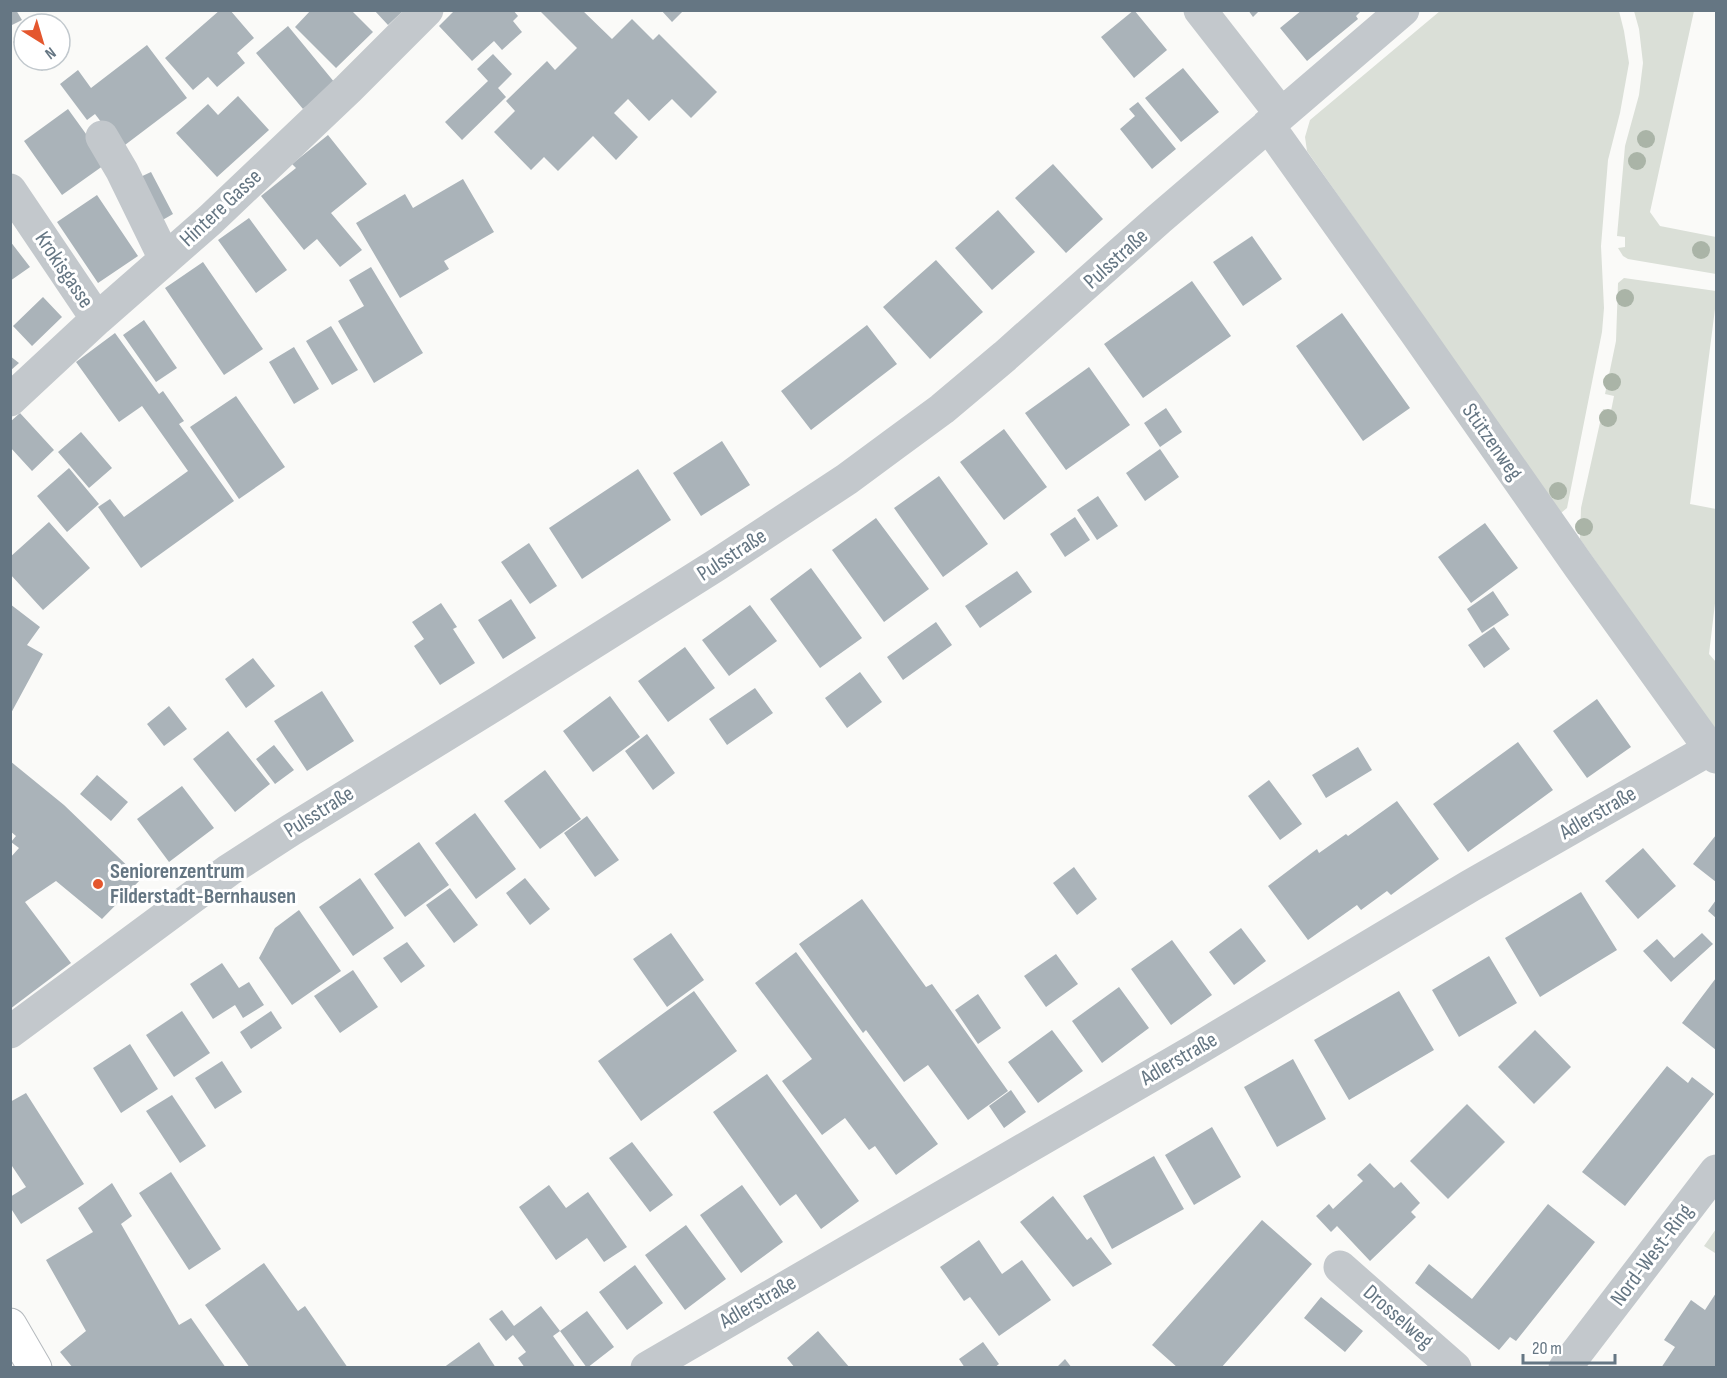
<svg xmlns="http://www.w3.org/2000/svg" width="1727" height="1378" viewBox="0 0 1727 1378" font-family="'Sofia Sans Condensed',sans-serif">
	<rect width="100%" height="100%" fill="#fafaf8"/>
	<path fill="#dadfd7" d="M1440,11h179l5,20 5,32 -9,50 -12,47 -7,86 3,62 -2,24 -35,176 -6,5 -254,-362 -2,-14 5,-17z
		M1634,11h60l-44,201 10,14 56,11v37l-88,-15 -5,-3 -5,-8 7,-1v-10l-8,-1 8,-90 14,-51 4,-32 -4,-34z
		M1624,278l92,13v17l-1,1 -25,195 26,5v86l-7,59 7,8v70l-136,-193 1,-31 22,-99 8,2 3,-15 -9,-2 11,-53 2,-58z
		M1716,1229v21l-1,3 -11,-7z"/>
	<path fill="#aab3b9" d="M10,10h6l6,10 -12,6z
		M220,10h10l24,28 -17,15 8,10 -28,24 -9,-10 -15,13 -28,-32z
		M311,10h40l22,22 -37,36 -41,-41z
		M374,10h30l-16,15z
		M455,10h58l5,6 -5,5 9,11 -20,18 -8,-9 -22,20 -33,-35z
		M539,10h43l30,29 20,-20 21,21 6,-6 58,58 -26,26 -19,-19 -23,22 -21,-22 -14,14 24,24 -22,23 -23,-24 -35,35 -14,-14 -13,13 -37,-38 21,-21 -9,-10 41,-40 8,9 22,-22z
		M661,10h23l-12,12z
		M1134,10l33,40 -33,28 -33,-41z
		M1248,10h12l-7,7z
		M1302,10h60l-6,6 2,3 -51,42 -27,-33z
		M42,14l10,10h-20z
		M288,26l47,57 -32,26 -47,-56z
		M24,32v21l-11,-11z
		M60,32l10,11 -10,10z
		M147,45l40,53 -66,50 -26,-34 -8,6 -27,-36 18,-14 13,18z
		M493,54l19,20 -14,14 8,9 -44,43 -17,-18 43,-41 -11,-12z
		M31,60h22l-11,11z
		M1183,68l36,44 -38,30 -36,-44z
		M238,96l31,34 -52,47 -41,-44 32,-29 10,11z
		M1138,102l38,47 -24,20 -32,-40 15,-13 -6,-7z
		M68,109l39,54 -45,32 -38,-54z
		M328,135l39,49 -36,29 31,37 -22,17 -23,-28 -13,11 -43,-54 35,-28 -4,-4z
		M1053,164l50,55 -37,34 -51,-55z
		M151,172l22,42 -14,8 -23,-43z
		M463,179l31,53 -50,29 5,8 -49,29 -44,-75 49,-29 8,14z
		M97,195l41,61 -40,27 -41,-61z
		M998,210l37,42 -43,38 -37,-42z
		M249,218l38,52 -31,23 -38,-53z
		M1252,236l30,43 -39,27 -30,-44z
		M10,241l20,26 -20,14z
		M936,260l47,52 -53,47 -47,-52z
		M203,262l60,87 -39,26 -59,-87z
		M371,267l52,86 -49,30 -36,-62 26,-15 -15,-26z
		M1192,281l39,55 -88,62 -39,-54z
		M43,297l19,20 -30,29 -19,-20z
		M1342,313l68,95 -47,33 -67,-95z
		M144,320l33,48 -21,14 -33,-47z
		M867,325l30,39 -86,66 -30,-39z
		M331,326l27,44 -26,15 -26,-44z
		M115,333l44,61 4,-3 21,30 -5,3 55,77 -93,67 -43,-61 12,-8 14,18 64,-46 -46,-65 -23,16 -43,-60z
		M294,347l25,42 -25,15 -25,-42z
		M10,356l9,7 -9,8z
		M1089,367l41,58 -64,45 -41,-57z
		M236,396l49,71 -46,32 -49,-72z
		M1166,408l16,24 -22,15 -16,-24z
		M20,413l34,37 -22,21 -22,-24v-25z
		M1004,429l43,58 -43,33 -44,-58z
		M81,432l31,36 -23,20 -31,-36z
		M722,441l28,44 -49,31 -28,-43z
		M1160,449l19,28 -34,24 -19,-28z
		M69,468l30,36 -32,28 -30,-36z
		M638,469l33,51 -89,59 -33,-51z
		M939,476l49,68 -45,33 -49,-69z
		M1098,496l20,30 -21,14 -20,-30z
		M1075,517l15,23 -25,17 -15,-23z
		M876,518l53,71 -45,33 -52,-72z
		M49,522l41,46 -47,42 -33,-36v-17z
		M1485,523l33,45 -47,35 -33,-46z
		M529,543l28,43 -27,18 -29,-42z
		M811,568l51,70 -42,30 -50,-69z
		M1017,571l15,21 -52,36 -15,-22z
		M1493,591l16,24 -27,18 -15,-24z
		M511,599l25,39 -33,21 -25,-39z
		M441,603l16,24 -4,2 22,34 -35,22 -26,-39 10,-7 -12,-17z
		M10,604l30,23 -13,18 16,9 -33,61z
		M750,605l27,36 -48,35 -27,-36z
		M936,622l16,23 -49,35 -16,-23z
		M1494,627l16,22 -26,19 -16,-23z
		M685,647l30,41 -47,34 -30,-41z
		M253,658l22,28 -29,22 -21,-29z
		M860,672l22,30 -35,26 -22,-30z
		M755,688l18,25 -46,32 -18,-26z
		M322,691l32,50 -47,30 -33,-50z
		M610,696l30,41 -47,35 -30,-41z
		M1597,699l34,48 -44,31 -34,-47z
		M169,706l18,23 -23,17 -17,-22z
		M228,731l42,53 -35,28 -42,-53z
		M647,734l28,39 -22,17 -28,-39z
		M1518,742l35,48 -85,62 -35,-48z
		M274,745l20,25 -19,14 -19,-25z
		M1358,747l14,23 -46,28 -14,-23z
		M10,761l54,44 77,74 -39,40 -46,-38 -31,21 46,61 -61,46v-151l9,-10 -8,-6 5,-6 -6,-5z
		M545,770l36,49 -41,30 -36,-48z
		M97,775l31,27 -17,19 -31,-27z
		M1269,780l33,44 -22,16 -32,-44z
		M182,786l32,42 -45,34 -32,-43z
		M1397,801l42,58 -48,36 -4,-4 -26,19 -4,-5 -49,35 -40,-54 49,-37 2,4 27,-19 2,2z
		M475,813l41,56 -40,30 -41,-56z
		M587,816l32,44 -24,17 -31,-44z
		M1716,835v47l-23,-18z
		M419,842l30,43 -44,32 -31,-43z
		M1643,848l33,38 -38,33 -33,-38z
		M1074,867l23,32 -20,16 -24,-32z
		M360,878l34,50 -41,28 -34,-49z
		M525,878l25,31 -20,16 -24,-32z
		M450,888l28,37 -24,18 -28,-38z
		M1581,892l36,58 -77,47 -35,-59z
		M862,899l64,88 6,-3 76,107 -40,29 -40,-55 -24,17 -38,-52 -3,3 -64,-89z
		M1716,900v18l-8,-7z
		M299,910l42,61 -49,34 -33,-47 16,-30z
		M1241,928l25,33 -32,24 -25,-33z
		M671,933l33,47 -37,27 -34,-48z
		M1702,933l11,11 -42,38 -28,-31 14,-12 17,19z
		M1172,940l40,55 -41,30 -40,-56z
		M407,942l18,24 -24,17 -18,-25z
		M796,952l142,192 -42,31 -21,-29 -6,4 -24,-32 -23,17 -40,-54 30,-22 -57,-76z
		M1056,954l22,30 -32,23 -22,-31z
		M1489,956l28,47 -58,34 -27,-47z
		M222,963l17,25 10,-6 15,23 -21,13 -8,-13 -22,14 -23,-35z
		M353,970l25,37 -38,26 -26,-37z
		M1716,978v72l-34,-27z
		M1119,987l30,41 -47,35 -30,-42z
		M694,991l43,60 -96,70 -43,-60z
		M1399,991l35,59 -85,50 -35,-60z
		M978,994l23,34 -23,16 -23,-34z
		M182,1011l28,42 -36,24 -28,-42z
		M271,1011l11,17 -31,21 -11,-17z
		M1052,1030l31,41 -45,32 -30,-41z
		M1535,1030l36,37 -37,37 -36,-37z
		M130,1044l28,45 -37,24 -28,-45z
		M1293,1059l33,60 -49,28 -33,-60z
		M222,1061l20,31 -27,17 -20,-31z
		M1667,1066l21,17 4,-6 22,17 -89,112 -43,-34z
		M767,1074l92,127 -38,28 -25,-35 -16,12 -67,-94z
		M1011,1090l15,22 -22,16 -15,-22z
		M26,1093l58,91 -63,40 -11,-17v-10l16,-10 -16,-24v-61z
		M172,1095l34,51 -26,17 -34,-52z
		M1467,1104l38,38 -57,57 -38,-38z
		M1212,1127l29,50 -47,28 -29,-50z
		M632,1142l41,53 -23,17 -41,-54z
		M1154,1156l30,53 -72,40 -29,-53z
		M1370,1163l24,25 7,-6 19,21 -9,9 5,5 -46,44 -33,-35 -6,6 -15,-16 13,-12 4,5 30,-28 -6,-6z
		M171,1172l50,77 -32,21 -50,-77z
		M112,1183l20,33 -11,8 58,101 12,-7 35,50h-153l-13,-16 26,-21 -40,-71 47,-28 -15,-24z
		M549,1185l17,23 22,-16 39,55 -23,15 -17,-24 -31,22 -37,-53z
		M742,1185l41,57 -42,31 -41,-58z
		M1053,1196l34,44 4,-3 21,27 -39,23 -53,-65z
		M1548,1204l47,38 -79,99 -6,-4 -11,13 -84,-67 14,-19 43,35z
		M1262,1220l50,44 -91,104h-43l-26,-23z
		M686,1225l40,54 -41,31 -40,-55z
		M979,1240l23,34 20,-14 29,40 -52,36 -29,-39 -6,4 -24,-34z
		M264,1263l34,48 7,-5 43,62h-98l-45,-63z
		M635,1265l28,38 -36,27 -28,-38z
		M1716,1293v73l-55,2 14,-21 -11,-7 27,-40 14,10z
		M1321,1297l42,34 -18,21 -41,-34z
		M541,1306l19,25 -7,5 23,32h-51l-7,-10 8,-6 -13,-17 -7,6 -17,-22 13,-9 12,16z
		M587,1311l27,36 -27,21 -27,-37z
		M818,1331l32,37h-55l-8,-10z
		M479,1342l17,26h-53z
		M983,1342l16,22 -5,4h-29l-6,-9z
		M1065,1359l7,9h-16z"/>
	<g fill="none" stroke-linecap="round" stroke-linejoin="round">
		<defs>
			<path id="major" d="M10,1325l25,43"/>
		</defs>
		<use href="#major" stroke="#b5babe" stroke-width="35"/>
		<path stroke="#c3c8cc" stroke-width="33" d="M1200,10l81,104
			M1268,125l148,208 163,233 137,191
			M102,137l20,34 43,88
			M10,190l87,129
			M10,400l87,-81 113,-99 138,-131 79,-79
			M10,1032l219,-162 62,-40 208,-128 219,-138 129,-85 46,-34 49,-36 63,-53 154,-137 244,-209
			M1340,1267l115,101
			M647,1368l550,-319 273,-163 240,-137
			M1565,1368l151,-197"/>
		<use href="#major" stroke="#fff" stroke-width="33"/>
	</g>
	<g fill="#aab4a7">
		<circle cx="1646" cy="139" r="9"/>
		<circle cx="1637" cy="161" r="9"/>
		<circle cx="1701" cy="250" r="9"/>
		<circle cx="1625" cy="298" r="9"/>
		<circle cx="1612" cy="382" r="9"/>
		<circle cx="1608" cy="418" r="9"/>
		<circle cx="1558" cy="491" r="9"/>
		<circle cx="1584" cy="527" r="9"/>
	</g>
	<circle fill="#e4572e" stroke="#fff" stroke-width="2" cx="98" cy="884" r="6"/>
	<g text-anchor="middle" dominant-baseline="central" stroke-width="6" stroke-linejoin="round" paint-order="stroke">
		<g font-size="22" fill="#657683" stroke="#fff">
			<text transform="translate(221 208) rotate(-43)">Hintere Gasse</text>
			<text transform="translate(1116 259) rotate(-42)">Pulsstraße</text>
			<text transform="translate(64 270) rotate(56)">Krokisgasse</text>
			<text transform="translate(1492 442) rotate(55)">Stützenweg</text>
			<text transform="translate(732 555) rotate(-33)">Pulsstraße</text>
			<text transform="translate(319 812) rotate(-32)">Pulsstraße</text>
			<text transform="translate(1598 813) rotate(-30)">Adlerstraße</text>
			<text transform="translate(1179 1059) rotate(-30)">Adlerstraße</text>
			<text transform="translate(1652 1255) rotate(-53)">Nord-West-Ring</text>
			<text transform="translate(758 1302) rotate(-30)">Adlerstraße</text>
			<text transform="translate(1398 1317) rotate(41)">Drosselweg</text>
		</g>
		<g font-size="22" font-weight="bold" fill="#657683" stroke="#fff" text-anchor="start">
			<text x="110" y="871">Seniorenzentrum<tspan x="110" dy="25">Filderstadt-Bernhausen</tspan></text>
		</g>
	</g>
	<rect width="1727" height="1378" fill="none" stroke="#657683" stroke-width="24"/>
	<g transform="translate(42 42) rotate(143)"><circle r="28" fill="#ffffff" stroke="#c1c8cd" stroke-width="1.5"/>
	<path d="M0-4.5L10 22L0 15L-10 22Z" fill="#e4572e"/>
	<text y="-9" font-size="16" font-weight="bold" text-anchor="middle" fill="#657683">N</text>
	</g>
	<path d="M1523 1354v9h92v-9" fill="none" stroke="#657683" stroke-width="3"/>
	<text x="1532" y="1354" font-size="18" fill="#657683" stroke="#ffffff" stroke-width="4.5" paint-order="stroke">20 m</text>
</svg>
